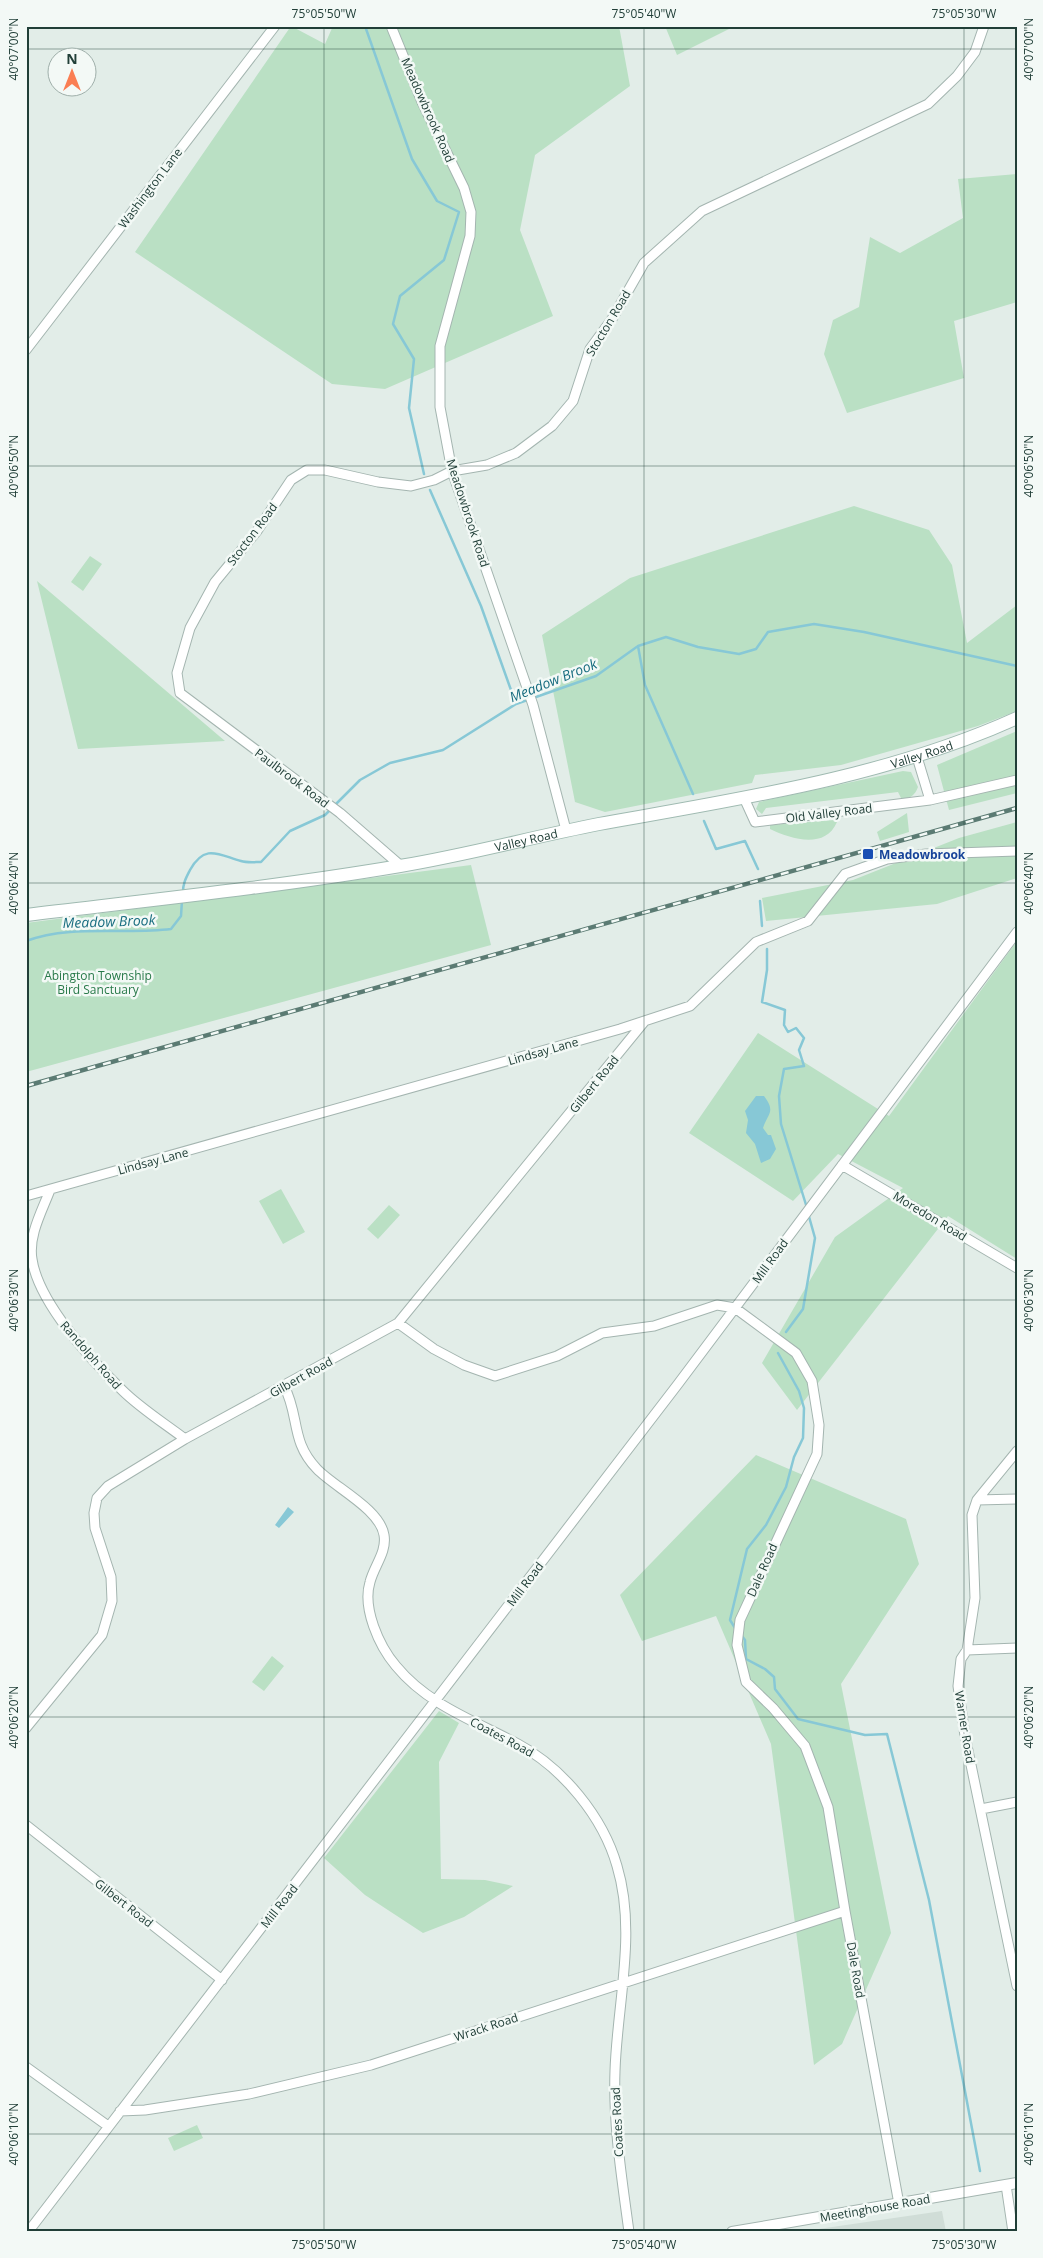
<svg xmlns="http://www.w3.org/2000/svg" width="1043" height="2258" viewBox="0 0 1043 2258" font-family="'Open Sans',sans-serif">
	<rect width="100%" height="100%" fill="#e2ede8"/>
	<path fill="#d0ddd7" d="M942,2211l4,21h-148z"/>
	<path fill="#bae0c4" d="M291,26l34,18 8,-18h286l11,60 -95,69 -15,75 33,86 -168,73 -53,-5 -197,-132z
		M665,26h70l-58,29z
		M1017,174v128l-63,19 10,57 -117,35 -23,-59 9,-34 26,-13 11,-70 30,16 63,-35 -5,-39z
		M854,506l75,24 23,35 15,78 50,-38v106l-39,15 -137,39 -86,10 -3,8 -147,29 -30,-10 -33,-167 88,-57z
		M90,556l12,8 -19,27 -12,-9z
		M37,581l188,160 -147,8z
		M1017,731v62l-68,17 -12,-45z
		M903,771l8,1 7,15c-3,8 -7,11 -16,13l-4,-8 -132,16 -4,6 -6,-5 3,-7z
		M907,813l2,19 -29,9 -3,-9z
		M835,820l2,2c-12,28 -46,17 -67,7v-4z
		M1017,822v56l-80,26 -171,17 -4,-23 91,-18 106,-42z
		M471,865l20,80 -465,127v-149z
		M1017,941v318l-69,-43 -151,194 -35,-47 73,-126 68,-49 -65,-34 -45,47 -104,-68 69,-100 131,83z
		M281,1189l24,43 -22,12 -24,-43z
		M389,1205l11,10 -22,24 -11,-10z
		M756,1455l150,64 13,45 -78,120 50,249 -49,111 -28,21 -43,-321 -55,-128 -74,25 -22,-46z
		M272,1656l12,10 -20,25 -12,-9z
		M439,1711l20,12 -20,39 2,117 44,1 28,6 -49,31 -41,16 -58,-38 -41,-37z
		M197,2125l6,13 -29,13 -6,-13z"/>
	<path fill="#87c8d6" d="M756,1096h8c12,16 4,17 -1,32l5,7h3l5,14 -6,10 -9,4 -6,-19 -9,-11 2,-13 -3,-9z
		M288,1507l6,5 -15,16 -4,-3z"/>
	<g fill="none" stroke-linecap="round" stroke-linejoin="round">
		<path stroke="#87c8d6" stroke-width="2.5" d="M365,26l47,133 25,42 22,11 -15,48 -44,36 -7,28 21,35 -5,49 15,66
			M430,490l51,116 35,98
			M638,646l7,39 48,109
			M704,821l12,28 29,-8 13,28
			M183,892c0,-9 3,-14 7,-22 15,-27 29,-15 51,-9 6,2 14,1 20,1l29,-31 35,-16 35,-35 30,-17 53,-13 73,-46 80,-28 42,-30 28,-9 32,10 41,7 17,-5 12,-17 46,-8 50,8 153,34
			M760,901l2,25
			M26,941c45,-17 98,-6 145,-12l10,-13 1,-16
			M767,949v21l-5,32 23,8 -1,15 4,7 8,-4 8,10 -5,12 5,16 -20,3 -5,27 2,28 26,84
			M786,1332l17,-23 12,-71 -7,-25
			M735,1628l-5,-8 17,-71 19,-24 20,-38 8,-30 9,-19 1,-30 -5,-17 -21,-38
			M742,1636l3,4 1,19 19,10 9,8 1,12 23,30 67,16 22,-1 42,166 51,271"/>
		<defs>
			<path id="minor" d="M391,26l31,76 42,86 7,24 -1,24 -30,110v61l12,64 81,234 33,125
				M26,350l249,-324
				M917,757l13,43
				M744,798l11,24 175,-22 87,-20
				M401,866l-61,-53 -160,-120 -3,-20 13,-45 25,-46 42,-51 34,-51 16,-10h18l53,12 33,4 23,-6 18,-9 35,-6 29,-12 36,-27 21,-25 17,-52 22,-30 32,-56 58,-52 226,-107 29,-28 18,-24 9,-26
				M842,1165l175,103
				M50,1190c-8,21 -22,46 -18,69 6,43 59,101 90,131 18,18 42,33 63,49
				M26,1196l594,-167 70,-23 66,-64 52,-21 37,-47 42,-15 39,-5 91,-3
				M398,1323l36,26 30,16 31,11 62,-20 45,-23 52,-7 63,-21 18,3 61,45 16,28 7,44 -2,29 -77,166 -3,25 9,37 27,26 32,38 23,61 17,104 54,293
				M284,1386c16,30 6,55 33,83 17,18 63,40 67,66 3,17 -10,31 -14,47 -8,26 9,64 26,84 32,39 79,55 122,78 45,24 85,73 99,122 20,66 0,138 -2,205 -2,54 7,108 14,161
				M1017,1451l-40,49 -5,15 3,83 -8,52 -6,9 -3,27 7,50 52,250
				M977,1500l40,-1
				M967,1650l50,-2
				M26,1728l76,-93 10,-34 -1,-24 -16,-49 -1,-15 3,-15 11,-12 77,-47 213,-116 246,-301
				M981,1809l36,-7
				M26,1825l196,155
				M26,2067l82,59
				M120,2111l25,-1 104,-16 122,-29 474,-154
				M1006,2185l7,47
				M28,2232l650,-848 339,-452"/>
			<path id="tertiary" d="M732,2232l285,-49"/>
			<g id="secondary">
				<path id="s1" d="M26,915c125,-15 250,-28 374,-49 67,-11 132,-29 199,-42 140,-25 288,-47 418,-106"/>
			</g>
		</defs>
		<use href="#minor" stroke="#a4b5b0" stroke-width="11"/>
		<use href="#tertiary" stroke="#a4b5b0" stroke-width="12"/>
		<use href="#secondary" stroke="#9fbab1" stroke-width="14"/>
		<use href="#minor" stroke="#fff" stroke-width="9"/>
		<use href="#tertiary" stroke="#fff" stroke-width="10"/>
		<use href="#secondary" stroke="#fff" stroke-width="12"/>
		<defs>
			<path id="rail" d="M26,1086l991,-278"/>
		</defs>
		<use href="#rail" stroke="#5b7b73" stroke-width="4.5"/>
		<use href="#rail" stroke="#f3f9f6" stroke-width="2.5" stroke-dasharray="8" stroke-linecap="butt"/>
	</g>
	<path fill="none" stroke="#213f38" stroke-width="1" stroke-opacity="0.45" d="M324,26v2206M644,26v2206M964,26v2206M26,49h991M26,466h991M26,883h991M26,1300h991M26,1717h991M26,2134h991"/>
	<rect fill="#1a4fb4" stroke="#f3f9f6" stroke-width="2" x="862" y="848" width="12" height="12" rx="2.5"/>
	<g text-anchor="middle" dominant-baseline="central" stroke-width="5" stroke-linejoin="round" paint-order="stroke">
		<g font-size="12" fill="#213f38" stroke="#f3f9f6">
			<text transform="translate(428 110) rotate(66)">Meadowbrook Road</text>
			<text transform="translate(150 188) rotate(-53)">Washington Lane</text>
			<text transform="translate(608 323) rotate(-59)">Stocton Road</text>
			<text transform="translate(468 513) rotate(72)">Meadowbrook Road</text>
			<text transform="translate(252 534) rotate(-53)">Stocton Road</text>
			<text stroke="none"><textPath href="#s1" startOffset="911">Valley Road</textPath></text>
			<text transform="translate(292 778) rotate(37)">Paulbrook Road</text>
			<text transform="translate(829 813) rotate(-7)">Old Valley Road</text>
			<text stroke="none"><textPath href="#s1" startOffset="506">Valley Road</textPath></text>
			<text transform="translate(543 1051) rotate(-16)">Lindsay Lane</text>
			<text transform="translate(594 1084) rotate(-51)">Gilbert Road</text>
			<text transform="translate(153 1161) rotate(-15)">Lindsay Lane</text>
			<text transform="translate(930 1216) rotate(31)">Moredon Road</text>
			<text transform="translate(770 1261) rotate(-54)">Mill Road</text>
			<text transform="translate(91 1355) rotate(49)">Randolph Road</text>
			<text transform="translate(301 1377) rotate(-29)">Gilbert Road</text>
			<text transform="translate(762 1570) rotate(-66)">Dale Road</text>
			<text transform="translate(525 1584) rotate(-53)">Mill Road</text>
			<text transform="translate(965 1727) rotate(81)">Warner Road</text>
			<text transform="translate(502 1737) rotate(28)">Coates Road</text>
			<text transform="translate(124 1903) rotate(38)">Gilbert Road</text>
			<text transform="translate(279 1906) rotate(-52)">Mill Road</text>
			<text transform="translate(856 1970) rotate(80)">Dale Road</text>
			<text transform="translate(486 2027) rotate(-18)">Wrack Road</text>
			<text transform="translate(617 2122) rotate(-93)">Coates Road</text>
			<text transform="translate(875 2208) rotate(-10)">Meetinghouse Road</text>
		</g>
		<g font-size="12" font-weight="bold" fill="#164399" stroke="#f3f9f6" text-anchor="start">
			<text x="879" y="854">Meadowbrook</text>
		</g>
		<g font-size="12" fill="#287949" stroke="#f3f9f6">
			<text x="98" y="975">Abington Township<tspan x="98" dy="14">Bird Sanctuary</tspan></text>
		</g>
		<g font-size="14" font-style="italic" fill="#176c7f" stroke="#f3f9f6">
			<text transform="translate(553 680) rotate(-22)">Meadow Brook</text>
			<text transform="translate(109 921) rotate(-2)">Meadow Brook</text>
		</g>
	</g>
	<rect width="1043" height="2258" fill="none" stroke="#f3f9f6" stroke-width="55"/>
	<g transform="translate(72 72)"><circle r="24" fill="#f3f9f6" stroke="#9fafaa"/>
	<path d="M0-4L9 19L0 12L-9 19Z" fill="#fa7e53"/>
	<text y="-8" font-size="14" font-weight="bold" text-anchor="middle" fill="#213f38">N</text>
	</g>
	<rect x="28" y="28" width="988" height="2202" fill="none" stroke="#213f38" stroke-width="2"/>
	<g font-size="12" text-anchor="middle" fill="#213f38">
		<text x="324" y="18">75°05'50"W</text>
		<text x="644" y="18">75°05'40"W</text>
		<text x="964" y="18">75°05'30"W</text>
		<text transform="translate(14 49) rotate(-90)" y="4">40°07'00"N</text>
		<text transform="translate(1029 49) rotate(-90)" y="4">40°07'00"N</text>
		<text transform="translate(14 466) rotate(-90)" y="4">40°06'50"N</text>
		<text transform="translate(1029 466) rotate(-90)" y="4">40°06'50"N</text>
		<text transform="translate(14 883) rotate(-90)" y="4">40°06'40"N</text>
		<text transform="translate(1029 883) rotate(-90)" y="4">40°06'40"N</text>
		<text transform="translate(14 1300) rotate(-90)" y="4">40°06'30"N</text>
		<text transform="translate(1029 1300) rotate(-90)" y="4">40°06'30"N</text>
		<text transform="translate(14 1717) rotate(-90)" y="4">40°06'20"N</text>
		<text transform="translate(1029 1717) rotate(-90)" y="4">40°06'20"N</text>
		<text transform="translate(14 2134) rotate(-90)" y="4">40°06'10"N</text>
		<text transform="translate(1029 2134) rotate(-90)" y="4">40°06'10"N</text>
		<text x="324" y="2249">75°05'50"W</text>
		<text x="644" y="2249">75°05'40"W</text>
		<text x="964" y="2249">75°05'30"W</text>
	</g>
</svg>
